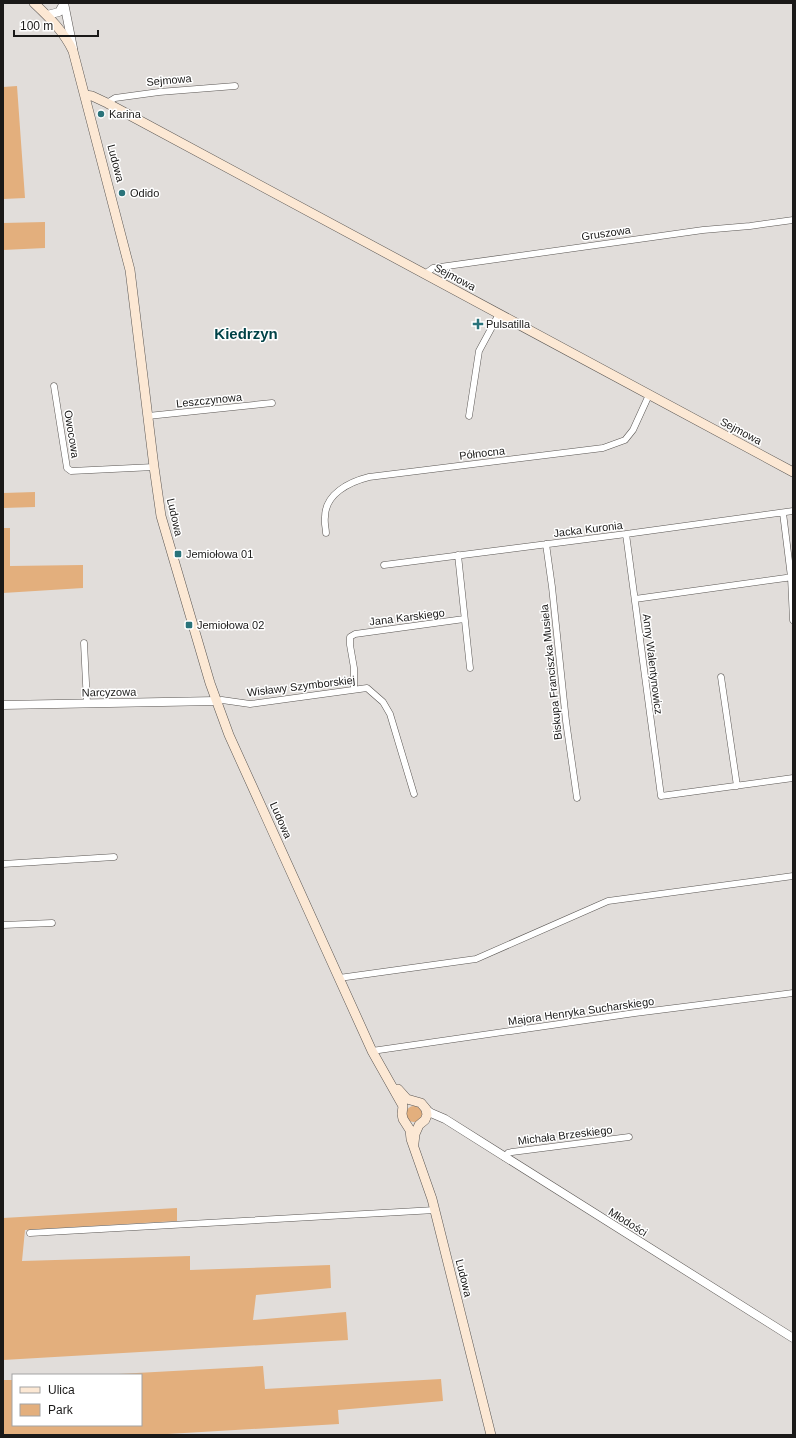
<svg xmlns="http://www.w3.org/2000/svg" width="796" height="1438" viewBox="0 0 796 1438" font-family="Arial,sans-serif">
	<rect width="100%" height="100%" fill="#e1ddda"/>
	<path fill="#e3af7d" d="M17,86l8,112 -22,1v-112z
		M45,222v26l-42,2v-27z
		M35,492v15l-32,1v-15z
		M3,528h7v38l73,-1v23l-80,5z
		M406 1114a8 8 0 1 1 16 0a8 8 0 1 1-16 0Z
		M177,1208v13l-152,9 -3,31 168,-5v14l140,-5 1,23 -75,7 -3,25 93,-8 2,28 -345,20v-142z
		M263,1366l2,23 176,-10 2,22 -105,9 1,14 -188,11h-148v-55h10v45h128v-50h-41z"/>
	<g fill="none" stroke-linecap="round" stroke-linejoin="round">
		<defs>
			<path id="minor" d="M107,103l8,-5 44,-6 76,-6
				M425,274l8,-6 270,-38 47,-4 43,-6
				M54,386l13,82 4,3 83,-4
				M148,416l124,-13
				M469,416l10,-65 20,-37
				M783,513l8,64 2,43
				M326,533c0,-5 -2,-10 -1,-16 0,-23 24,-35 44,-40l234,-29 22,-8 8,-10 16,-35
				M626,534l35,262 132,-18
				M546,544l6,43 14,134 11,77
				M458,555l12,113
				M384,565l242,-31 167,-23
				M635,599l158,-22
				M84,643l3,60
				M721,677l16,109
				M354,689v-21l-4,-23v-8l5,-3 109,-15
				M216,701l6,-1 28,4 117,-16 16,14 7,12 24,80
				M3,864l111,-7
				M3,925l49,-2
				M339,978l137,-19 132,-58 185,-25
				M372,1051l263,-38 158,-20
				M504,1157l4,-4 4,-1 117,-15
				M30,1233l405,-23"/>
			<path id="tertiary" d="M64,3l9,45
				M47,15l12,-3 5,-9
				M3,705l213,-4
				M426,1109l5,4 14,6 348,219"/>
			<path id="secondary" d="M34,3c16,15 30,29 39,48l57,219 24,197 7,49 49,167 19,52 143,316 31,55 -1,8 1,5 7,11 1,9 21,60 59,236
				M85,95l7,1 15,7 686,369
				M398,1089l9,10 14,4 5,6 1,6 -2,5 -6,5 -4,9 -1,9"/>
		</defs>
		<use href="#minor" stroke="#5a5653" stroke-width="7"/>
		<use href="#tertiary" stroke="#5a5653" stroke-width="9"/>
		<use href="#secondary" stroke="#5a5653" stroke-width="10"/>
		<use href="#minor" stroke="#fff" stroke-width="6"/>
		<use href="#tertiary" stroke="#fff" stroke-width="8"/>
		<use href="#secondary" stroke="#fce8d4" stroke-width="9"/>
	</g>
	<g fill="#2a737a" stroke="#fff" stroke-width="1.5">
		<circle cx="101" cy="114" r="4"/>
		<circle cx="122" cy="193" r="4"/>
		<path d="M476 318h4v4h4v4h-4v4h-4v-4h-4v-4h4z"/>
		<rect x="174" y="550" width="8" height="8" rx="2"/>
		<rect x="185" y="621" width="8" height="8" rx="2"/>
	</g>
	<g text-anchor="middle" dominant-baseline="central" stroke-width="3" stroke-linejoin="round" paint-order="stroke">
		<g font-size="11" fill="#1a1918" stroke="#fff">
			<text transform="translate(169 80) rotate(-5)">Sejmowa</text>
			<text transform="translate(116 163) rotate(75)">Ludowa</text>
			<text transform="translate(606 233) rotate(-8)">Gruszowa</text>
			<text transform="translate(455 277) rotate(28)">Sejmowa</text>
			<text transform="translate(209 400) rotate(-6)">Leszczynowa</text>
			<text transform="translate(741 431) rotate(28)">Sejmowa</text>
			<text transform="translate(72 434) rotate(81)">Owocowa</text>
			<text transform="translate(482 453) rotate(-7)">Północna</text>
			<text transform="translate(175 517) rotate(77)">Ludowa</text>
			<text transform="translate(588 529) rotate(-7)">Jacka Kuronia</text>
			<text transform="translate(407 617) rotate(-7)">Jana Karskiego</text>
			<text transform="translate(653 664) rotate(83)">Anny Walentynowicz</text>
			<text transform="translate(551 672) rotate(-96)">Biskupa Franciszka Musiela</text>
			<text transform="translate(301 686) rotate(-7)">Wisławy Szymborskiej</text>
			<text transform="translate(109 692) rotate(-1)">Narcyzowa</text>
			<text transform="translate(281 820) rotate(66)">Ludowa</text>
			<text transform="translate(581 1011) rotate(-8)">Majora Henryka Sucharskiego</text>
			<text transform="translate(565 1135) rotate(-7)">Michała Brzeskiego</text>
			<text transform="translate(628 1222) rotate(32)">Młodości</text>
			<text transform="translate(464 1278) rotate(76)">Ludowa</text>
		</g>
		<g font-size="11" fill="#1a1918" stroke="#fff" text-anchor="start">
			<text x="109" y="114">Karina</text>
			<text x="130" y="193">Odido</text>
			<text x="486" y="324">Pulsatilla</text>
			<text x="186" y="554">Jemiołowa 01</text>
			<text x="197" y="625">Jemiołowa 02</text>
		</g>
		<g font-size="15" font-weight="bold" fill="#004348" stroke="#fff">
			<text x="246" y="333">Kiedrzyn</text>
		</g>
	</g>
	<rect width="796" height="1438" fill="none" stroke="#1a1918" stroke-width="8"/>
	<rect x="12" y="1374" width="130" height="52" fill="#ffffff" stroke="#a3a3a3"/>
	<rect x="20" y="1387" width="20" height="6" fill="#fce8d4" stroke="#a3a3a3"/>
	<text x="48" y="1394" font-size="12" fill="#1a1918">Ulica</text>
	<rect x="20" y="1404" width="20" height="12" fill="#e3af7d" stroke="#a3a3a3"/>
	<text x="48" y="1414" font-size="12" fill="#1a1918">Park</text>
	<path d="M14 30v6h84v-6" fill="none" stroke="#1a1918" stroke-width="2"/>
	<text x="20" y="30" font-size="12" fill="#1a1918" stroke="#ffffff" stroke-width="3" paint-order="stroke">100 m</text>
</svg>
